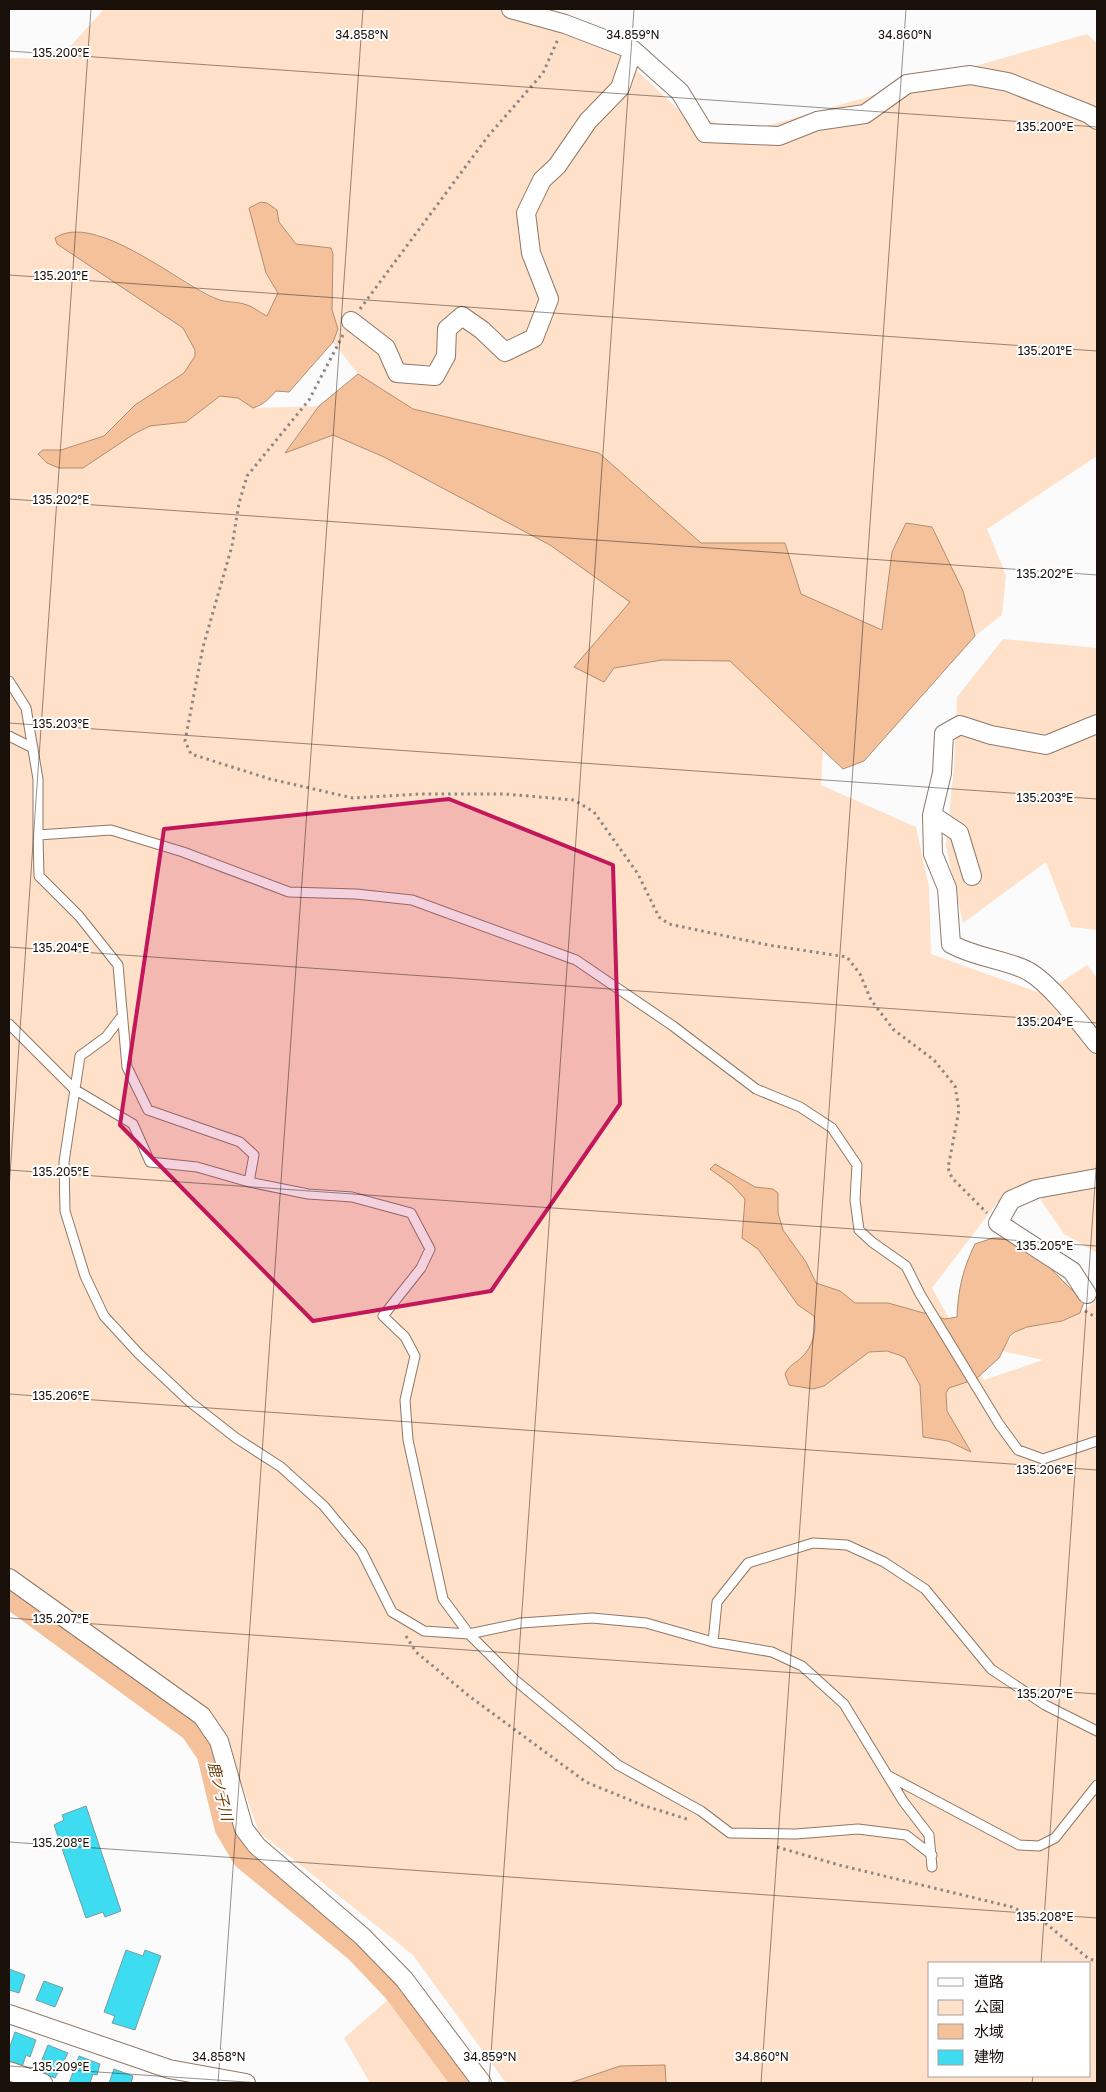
<svg xmlns="http://www.w3.org/2000/svg" width="1106" height="2092" viewBox="0 0 1106 2092" font-family="'Golos Text','Noto Sans JP',sans-serif">
	<rect width="100%" height="100%" fill="#fbfbfb"/>
	<path fill="#ffe0c9" fill-rule="evenodd" d="M104,9h445l36,13 95,89 65,21 342,-98 10,9v413l-110,73 19,46 -4,40 -27,21 -12,-45 -57,-68 -14,29 -10,78 -81,-36 -16,-51h-84l-102,-90 -186,-44 -55,-35 -25,-32 5,-13 -6,-19 -2,-25 -51,-63 -2,-12 -11,63 12,20 -11,23 -20,-11 -30,-6 -41,-24 -78,-41 -41,10 126,84 12,22v6l-11,17 -49,32 -31,31 -43,14h-18l4,13 87,-29 16,-8 36,-4 34,-26 18,2 15,10 66,-2 -34,46 48,-17 51,22 166,88 81,57 -57,66h40l48,-8 68,1 93,88 -2,36 95,42 13,60 2,67 112,40 44,-29 10,13v190l-60,16 -40,19 -65,85 52,92 59,-20 -40,-9c15,-31 28,-22 57,-30 15,-3 26,-12 37,-21v783h-431l-1,-18 -45,1 -50,17h-64l-93,-128 -154,-123 -40,-110 -210,-155v-1509l50,1zM930,1963h160v113h-160z
		M1003,639l94,9v282l-26,-3 -25,-65 -83,61 -17,-77 8,-79 3,-70z
		M1097,1176v77l-33,-19 -24,-35z
		M389,1999l65,84h-84l-26,-45z"/>
	<path fill="#f4c19b" stroke="#b28c70" d="M261,202l6,1 10,7 2,12 17,22 35,4 2,6 -1,56 6,19 -5,13 -44,50 -13,-1c-7,8 -13,14 -23,17l-15,-10 -18,-2 -34,26 -36,4 -16,8 -51,34h-24l-12,-5 -9,-9 5,-4h18l43,-14 31,-31 49,-32 11,-17v-6l-12,-22 -126,-84 -2,-6c40,-27 124,46 162,61 9,4 20,2 30,6 7,2 13,8 20,11l11,-23 -12,-20 -17,-65z
		M358,374l55,35 186,44 102,90h84l16,51 81,36 10,-78 14,-29 26,4 31,64 12,45 -111,125 -21,8 -113,-108 -68,-1 -48,8 -10,14 -30,-15 56,-65 -80,-57 -166,-88 -51,-22 -48,18 34,-47z
		M715,1164l40,23 18,2 5,4v20l5,17 23,32 10,21 24,8 15,12h33l57,16 12,-2c1,-28 6,-48 18,-73l18,-6h13l41,27 37,37 -4,11 -18,8 -35,6 -12,5 -5,4 -11,22 -23,21 -27,9 -3,5 1,18 24,41 -23,-11 -25,-4 -3,-52 -15,-27 -6,-3 -12,-4 -18,1 -45,34 -11,3 -24,-4 -4,-11c4,-9 11,-11 17,-17 11,-11 15,-26 12,-41l-16,-11 -40,-56 -16,-11 3,-39 -13,-14 -22,-16z
		M665,2065l1,18h-96l50,-17z"/>
	<g fill="none" stroke-linecap="round" stroke-linejoin="round">
		<path stroke="#f4c19b" stroke-width="29" d="M9,1593l185,135 17,25 18,74 17,29 112,92 39,41 70,94"/>
	</g>
	<path fill="#3edcf0" stroke="#7a9ca1" d="M86,1806l35,105 -16,6 -2,-5 -17,6 -32,-93 10,-5 -2,-5z
		M126,1950l17,6 2,-6 16,6 -26,74 -23,-7 3,-7 -11,-4z
		M9,1969l16,6 -6,18 -10,-3z
		M44,1981l19,7 -8,19 -19,-7z
		M15,2032l21,8 -6,17 -4,-2 -4,12 -13,-5v-13z
		M48,2045l20,8 -13,25 -18,-6z
		M79,2056l21,8 -3,11 -4,-1 -3,9h-21z
		M114,2069l19,7 -2,7h-22z"/>
	<g fill="none" stroke-linecap="round" stroke-linejoin="round">
		<defs>
			<path id="lane" d="M9,681l17,27 12,71v56l73,-5 72,22 106,40 67,2 56,6 164,60 97,66 83,63 44,18 32,21 25,37 -2,35 4,30 13,12 34,24 14,28 79,130 19,26 25,9 54,-18
				M9,736l24,12
				M38,835l1,41 40,40 39,49 9,102 21,43 92,32 14,13 -5,27 59,12 44,3 59,16 19,36 -9,19 -38,48 22,21 10,19 -10,44 3,40 35,159 26,35 46,46 103,85 83,46 29,22 66,1 62,-5 48,6 26,20
				M122,1016l-16,21 -26,19 -16,106 1,49 20,65 19,40 35,38 51,48 46,36 45,29 43,39 38,46 30,60 32,19 45,3 52,-11 71,-5 54,5 67,19 59,10 30,14 42,38 59,97 26,34 3,32
				M9,1024l65,65 59,35 17,38 47,5 52,15
				M713,1642l4,-40 31,-39 65,-20 34,2 37,17 41,27 66,80 54,36 52,26
				M889,1776l130,69 20,1 16,-8 42,-53"/>
			<path id="street" d="M511,9l54,15 68,26 47,42 25,41 74,3 38,-15 48,-7 42,-30 63,-9 38,7 81,32 8,6
				M351,321l35,27 11,25 38,3 11,-20 1,-27 15,-13 20,14 23,22 29,-14 15,-39 -18,-46 -5,-40 16,-33 15,-14 31,-45 32,-33 13,-38
				M1097,724l-51,21 -55,-10 -31,-10 -16,9 -2,39 -10,42 1,39 14,34 4,56c25,14 54,15 77,27 23,13 52,52 69,73
				M932,815l27,18 13,43
				M1087,1294l-15,-23 -74,-48 13,-23 25,-11 61,-11
				M9,1578l193,138 17,25 25,88 13,17 105,90 42,43 78,104
				M9,2014l160,55 77,14
				M9,2071l34,12"/>
		</defs>
		<use href="#lane" stroke="#8f7867" stroke-width="11"/>
		<use href="#street" stroke="#8f7867" stroke-width="20"/>
		<path stroke="#8d8885" stroke-width="3" stroke-dasharray="2.5 4" stroke-linecap="butt" d="M360,309l129,-174 54,-62 15,-34
			M343,335l-34,65 -62,76 -8,27 -7,43 -29,101 -18,94 6,13 79,25 83,19 67,-4h85l69,6 20,12 44,62 21,43 10,7 99,21 79,12 13,17 11,26 23,30 40,30 21,26 4,24 -11,58 4,10 35,35
			M1085,1311l12,7
			M406,1636l10,16 53,44 117,86 56,23 48,15
			M777,1847l62,18 173,42 32,15 45,37 8,2"/>
		<use href="#lane" stroke="#fff" stroke-width="9"/>
		<use href="#street" stroke="#fff" stroke-width="18"/>
	</g>
	<path fill="#c2185b" fill-opacity="0.2" stroke="#c2185b" stroke-width="4" stroke-linejoin="round" d="M449,799l164,66 7,239 -129,187 -178,30 -193,-196 44,-296z"/>
	<path fill="none" stroke="#19100a" stroke-width="1" stroke-opacity="0.45" d="M9,51l1088,76M9,275l1088,76M9,499l1088,76M9,723l1088,76M9,947l1088,76M9,1170l1088,76M9,1189l82,-1180M9,1394l1088,76M9,1618l1088,76M9,1842l1088,76M1041,1963l56,-808M9,2066l252,17M218,2083l145,-2074M489,2083l145,-2074M761,2083l145,-2074M1032,2083l1,-7"/>
	<g text-anchor="middle" dominant-baseline="central" stroke-width="4" stroke-linejoin="round" paint-order="stroke">
		<g font-size="15" font-style="italic" fill="#713c08" stroke="#fff">
			<text transform="translate(221 1791) rotate(76)">鹿ノ子川</text>
		</g>
	</g>
	<g font-size="12" text-anchor="middle" fill="#19100a" stroke="#fff" stroke-width="4" stroke-linejoin="round" paint-order="stroke">
		<text x="362" y="39">34.858°N</text>
		<text x="633" y="39">34.859°N</text>
		<text x="905" y="39">34.860°N</text>
		<text x="61" y="57">135.200°E</text>
		<text x="1045" y="131">135.200°E</text>
		<text x="61" y="280">135.201°E</text>
		<text x="1045" y="355">135.201°E</text>
		<text x="61" y="504">135.202°E</text>
		<text x="1045" y="578">135.202°E</text>
		<text x="61" y="728">135.203°E</text>
		<text x="1045" y="802">135.203°E</text>
		<text x="61" y="952">135.204°E</text>
		<text x="1045" y="1026">135.204°E</text>
		<text x="61" y="1176">135.205°E</text>
		<text x="1045" y="1250">135.205°E</text>
		<text x="61" y="1400">135.206°E</text>
		<text x="1045" y="1474">135.206°E</text>
		<text x="61" y="1623">135.207°E</text>
		<text x="1045" y="1698">135.207°E</text>
		<text x="61" y="1847">135.208°E</text>
		<text x="1045" y="1921">135.208°E</text>
		<text x="219" y="2061">34.858°N</text>
		<text x="490" y="2061">34.859°N</text>
		<text x="762" y="2061">34.860°N</text>
		<text x="61" y="2071">135.209°E</text>
	</g>
	<rect width="1106" height="2092" fill="none" stroke="#19100a" stroke-width="20"/>
	<rect x="928" y="1962" width="162" height="115" fill="#ffffff" stroke="#a39f9d"/>
	<rect x="938" y="1978" width="25" height="8" fill="#ffffff" stroke="#a39f9d"/>
	<text x="974" y="1987" font-size="15" fill="#19100a">道路</text>
	<rect x="938" y="2000" width="25" height="15" fill="#ffe0c9" stroke="#a39f9d"/>
	<text x="974" y="2012" font-size="15" fill="#19100a">公園</text>
	<rect x="938" y="2024" width="25" height="15" fill="#f4c19b" stroke="#a39f9d"/>
	<text x="974" y="2037" font-size="15" fill="#19100a">水域</text>
	<rect x="938" y="2050" width="25" height="15" fill="#3edcf0" stroke="#a39f9d"/>
	<text x="974" y="2062" font-size="15" fill="#19100a">建物</text>
</svg>
